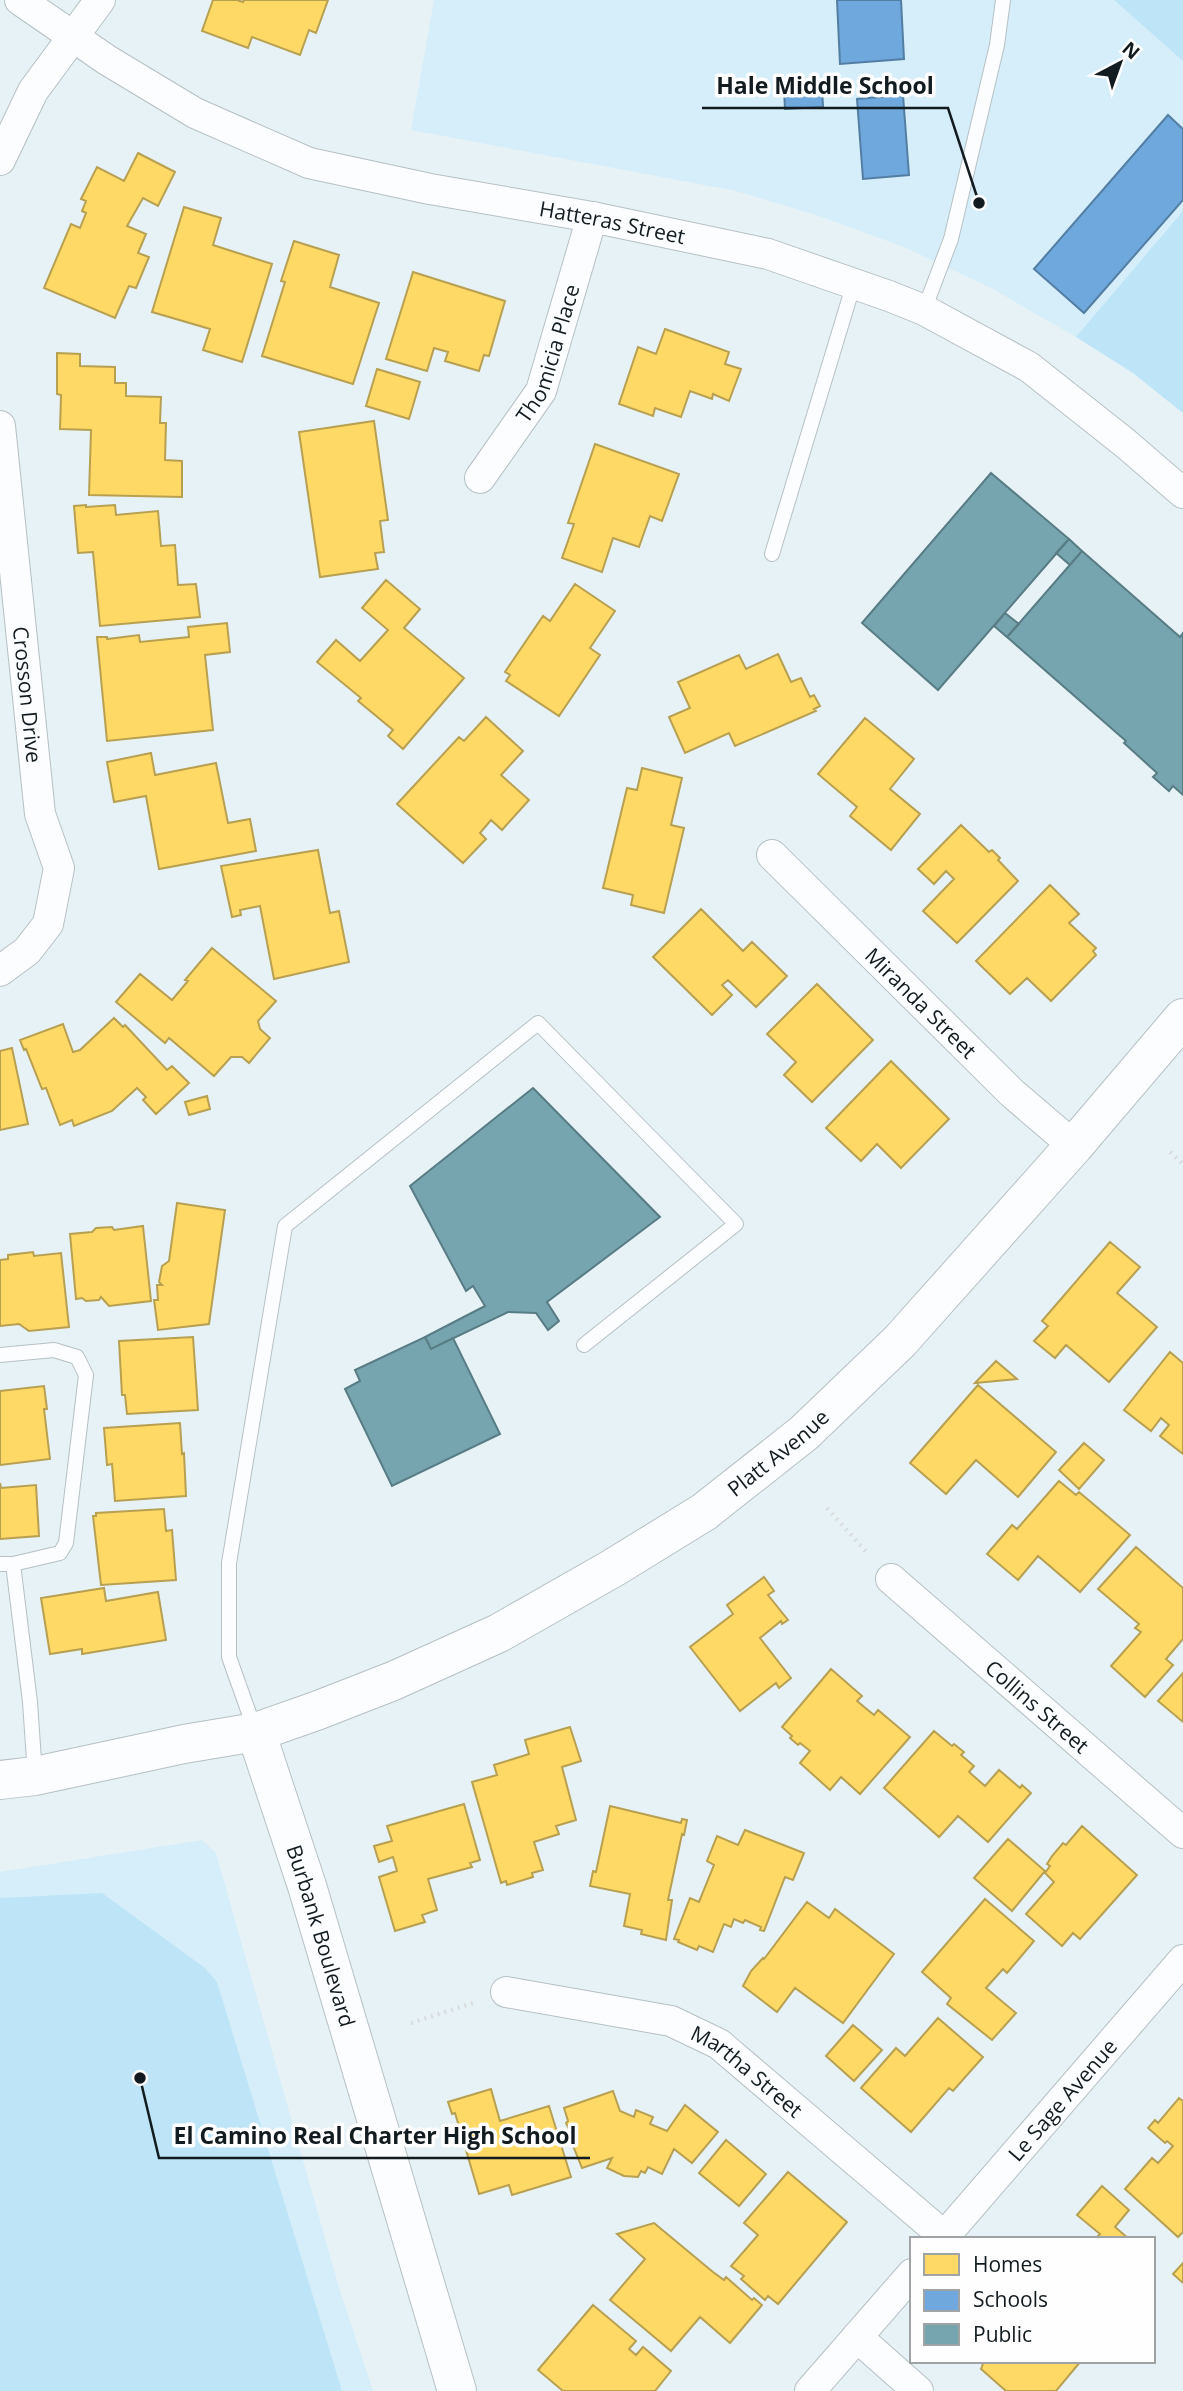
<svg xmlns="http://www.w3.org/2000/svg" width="1183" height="2391" viewBox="0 0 1183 2391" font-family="'Open Sans',sans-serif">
	<rect width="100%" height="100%" fill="#e7f2f7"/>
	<path fill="#d6eef9" d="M434,0h749v413l-50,-40 -57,-36 -85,-49 -87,-41 -88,-32 -80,-24 -325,-61z
		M202,1840l14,13 122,431 35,107h-373v-519z"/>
	<path fill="#bee5f7" d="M1114,0h69v61z
		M1183,211v202l-50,-40 -57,-36z
		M102,1893l103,75 12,14 125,409h-342v-493z"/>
	<path fill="#ffd966" stroke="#b8a051" stroke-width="2" d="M213,0h24l6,2 1,-2h84l-12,33 -7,-3 -9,25 -48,-18 -4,11 -46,-17z
		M138,153l37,19 -17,34 -15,-8 -16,28 19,8 -8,19 11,4 -13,31 -7,-2 -14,32 -71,-30 27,-64 9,4 6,-15 -4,-2 4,-10 -5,-2 16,-32 27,14z
		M184,207l37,11 -8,27 59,19 -30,98 -39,-12 7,-21 -58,-17z
		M294,241l45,14 -9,32 49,16 -26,81 -91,-28 23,-74 -4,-1z
		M413,272l92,29 -16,55 -5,-1 -5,16 -34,-10 3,-9 -14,-4 -7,23 -41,-12z
		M665,329l64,23 -4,12 16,5 -12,32 -16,-7 -1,5 -22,-8 -9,26 -26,-9 -2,8 -34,-12 19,-57 18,7z
		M57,353l23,1v12l35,1v16h11v13l35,1 -1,26h6l-1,37 17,1v36l-93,-2 2,-65 -31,-1 1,-34 -4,-1z
		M377,369l43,13 -11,37 -43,-13z
		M374,421l14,99 -8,1 4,31 -9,1 3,16 -58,8 -21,-145z
		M595,444l84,30 -17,47 -12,-5 -11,31 -26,-9 -11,34 -40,-14 12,-34 -6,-1z
		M86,505v2l29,-2 1,10 42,-4 3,35 14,-1 3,40 18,-1 4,33 -100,9 -7,-74 -15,1 -4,-47z
		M386,580l34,29 -16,19 60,50 -61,71 -15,-13 5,-6 -35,-29 3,-3 -44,-36 19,-22 24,21 28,-31 -26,-22z
		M575,584l40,27 -25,37 10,7 -41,61 -53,-35 4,-6 -5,-3 38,-56 7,5z
		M227,623l3,29 -25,3 8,75 -106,11 -10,-104h10v2l32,-4 1,7 49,-5 -1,-10z
		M778,654l13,28 10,-4 9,19 4,-2 6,11 -6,3 2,2 -81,35 -6,-13 -44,20 -16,-36 21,-9 -12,-26 61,-27 7,14z
		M486,717l37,34 -22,24 28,25 -27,30 -11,-10 -11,13 6,6 -23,24 -66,-59 62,-67 5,4z
		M865,718l49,41 -24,30 30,25 -29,36 -41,-34 7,-9 -39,-33z
		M151,753l4,22 61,-12 12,60 22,-4 6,32 -97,18 -13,-73 -32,6 -7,-40z
		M642,768l40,10 -11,47 13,3 -20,85 -33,-8 2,-10 -30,-7 24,-100 10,2z
		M961,825l28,27 3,-2 8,8 -2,2 20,21 -61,62 -34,-32 31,-32 -8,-8 -12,13 -16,-15z
		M318,850l12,63 9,-2 10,51 -75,17 -14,-73 -20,4 1,5 -9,2 -11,-51z
		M1050,885l29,29 -10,9 27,25 -3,3 3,4 -45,46 -24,-23 -17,16 -34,-33z
		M701,909l42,42 9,-9 35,34 -31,31 -28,-27 -6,5 10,10 -20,20 -59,-58z
		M212,948l64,53 -18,20 2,8 10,9 -21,25 -7,-6h-11l-17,19 -45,-38 -4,5 -49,-41 24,-28 32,26 16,-19 -3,-1z
		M817,984l56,56 -61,62 -28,-27 12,-13 -29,-28z
		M114,1018l9,9 2,-2 42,45 5,-4 17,17 -33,31 -13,-14 3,-3 -9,-9 -25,23 -38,15 -2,-6 -12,5 -14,-37 -4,1 -16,-40 -2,1 -4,-10 43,-16 10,28 7,-2z
		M12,1048l16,76 -28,6v-79z
		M891,1061l58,58 -48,49 -24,-24 -16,17 -35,-33z
		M207,1096l3,13 -21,6 -4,-13z
		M177,1203l48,7 -16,114 -51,6 -4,-30h4l-1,-15h5l-3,-3 3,-16 7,-5z
		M143,1226l8,75 -42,5 -8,-9 -2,3 -13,1 -4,-3 -6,1 -6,-65 22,-2 4,-4 16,-1 2,3z
		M1110,1242l30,25 -23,26 40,34 -48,55 -43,-37 -11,13 -21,-17 14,-15 -6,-5z
		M33,1252l1,4 27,-3 8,74 -40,4 -10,-7 -19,2v-66l8,-1v-4z
		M193,1337l5,73 -71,4 -2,-19h-3l-3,-54z
		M1170,1352l13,11v91l-23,-18 9,-11 -8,-7 -10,13 -27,-21z
		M996,1361l21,18 -42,4z
		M978,1385l78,67 -38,45 -42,-37 -30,34 -36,-31z
		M44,1386l3,23h-3l6,50 -50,6v-74z
		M180,1423l2,31 2,-1 2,43 -71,5 -3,-37 -5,1 -3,-37z
		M1084,1443l20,17 -25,29 -20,-19z
		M1059,1481l17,14 3,-3 51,43 -50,57 -42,-36 -20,24 -31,-26 25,-29 5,4z
		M0,1483l1,5 35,-3 3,51 -39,3z
		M164,1509l2,22 6,-1 4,50 -75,5 -8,-69h3v-3z
		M1136,1547l47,41v51l-17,20 7,6 -28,32 -34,-31 30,-34 -6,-4 4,-4 -41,-35z
		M764,1577l10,14 -6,4 20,25 -6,4 -1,-3 -21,17 31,40 -12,10 -3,-5 -36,28 -50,-64 43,-33 -6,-9z
		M104,1588l2,13 52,-9 8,48 -84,14v-5l-32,5 -9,-56z
		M831,1669l31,27 -5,5 17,14 4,-5 32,27 -50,57 -19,-17 -11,13 -30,-27 10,-12 -10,-8 -2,2 -8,-7 2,-2 -10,-9z
		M1183,1673v49l-25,-21z
		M570,1727l11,34 -19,6 14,53 -20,6 3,8 -25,8 9,28 -11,3 1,4 -26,8 -1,-4 -5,2 -29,-101 25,-7 -3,-10 35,-11 -4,-14z
		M934,1731l18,15 2,-2 10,8 -3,3 13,11 -5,6 16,14 14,-16 21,18 2,-3 9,8 -43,49 -30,-26 -19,21 -55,-49z
		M464,1804l16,56 -10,3 2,4 -44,12 9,31 -15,5 3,7 -30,9 -16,-54 18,-6 -4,-14 -14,5 -5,-16 18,-5 -5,-15z
		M610,1806l71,17 1,-4 5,1 -3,15 -2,-1 -14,66h4l-6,40 -25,-6 1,-4 -18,-4 6,-32 -40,-8 3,-15 3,1z
		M1082,1826l55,49 -57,64 -7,-6 -11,13 -36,-32 28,-32 -9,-9 5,-7 -3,-2 5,-8 11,-13 3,2z
		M745,1830l59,23 -11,27 -8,-3 -21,54 -4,-1 1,-3 -16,-7 -2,3 -9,-4 -3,8 -7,-3 -11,28 -14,-6 -2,4 -19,-8 1,-2 -5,-1 16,-41 9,4 15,-37 -7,-4 10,-25 21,9z
		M1008,1839l37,32 -33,40 -38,-33z
		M985,1899l49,42 -27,32 -4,-4 -17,19 30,25 -24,27 -45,-36 4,-6 -29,-26z
		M807,1902l22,16 6,-9 59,45 -51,69 -48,-35 -18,24 -34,-26 8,-15 12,-13 1,1z
		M938,2018l45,39 -30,34 -4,-3 -38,44 -50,-44 35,-40 9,8z
		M853,2025l29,25 -28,31 -28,-25z
		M491,2089l9,32 49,-15 22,71 -59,18 -3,-10 -30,9 -24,-81 -3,1 -4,-12z
		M613,2091l7,20 14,6 2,-7 17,7 -3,7 17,7 18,-26 33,27 -26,31 -18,-14 -12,25 -14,-7 -3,6 -4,-2 -3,6 -14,-1 -17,-8 5,-10 -30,10 -10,-25 3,-1 -9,-19 2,-2 -4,-13z
		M1179,2098l4,3v131l-5,5 -53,-48 27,-31 6,5 15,-17 -6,-5 -2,2 -17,-15 7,-8 3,3z
		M726,2140l40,34 -27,32 -40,-33z
		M788,2172l59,50 -69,82 -10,-8 -3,4 -24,-21 3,-3 -13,-10 27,-31 -14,-12z
		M1102,2186l27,24 -14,17 14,12h-34l5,-5 -23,-19z
		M654,2223l59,49 11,8 2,-3 26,23 2,-2 8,7 -32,38 -30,-26 -29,34 -61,-51 35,-41 -28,-25z
		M1183,2263v20l-10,-9z
		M593,2305l43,36 -7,8 7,6 7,-8 28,24 -16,20h-92l-25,-21z
		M984,2361h97l-25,30h-50l-25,-22z"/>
	<path fill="#6fa8dc" stroke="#537ea3" stroke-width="2" d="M837,0h64l3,59 -64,5z
		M822,87l1,20 -38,2 -1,-19z
		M903,95l6,80 -46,4 -6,-80z
		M1168,115l15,14v71l-99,113 -50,-44z"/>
	<path fill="#76a5af" stroke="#587c84" stroke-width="2" d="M991,473l78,66 -131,151 -76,-67z
		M1069,539l13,12 -12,14 -14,-12z
		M1082,551l98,86 3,-4v162l-10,-9 -4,5 -16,-14 4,-4 -33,-30 2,-2 -119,-104z
		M1005,613l14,11 -12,13 -13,-11z
		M533,1088l127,129 -113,85 12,19 -11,9 -12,-17 -28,-1 -77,37 -6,-12 60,-31 -12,-20 -7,5 -56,-105z
		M425,1337l6,12 22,-11 47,96 -108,52 -47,-97 15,-8 -5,-11z"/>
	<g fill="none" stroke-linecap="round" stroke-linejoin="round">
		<defs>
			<path id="service" d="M924,310l27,-71 46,-194 6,-45
				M772,554l82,-271
				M0,1355l54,-5 23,7 9,18 -20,168 -6,10 -47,11h-13
				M13,1564l17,138 5,73
				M255,1730l-26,-73v-94l56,-337 253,-203 198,201 -152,121"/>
			<g id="minor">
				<path id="s1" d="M20,0l87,60 88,53 114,50 121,26 162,28 176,37 121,42 35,14 105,57 96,76 58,50"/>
				<path d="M0,160l33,-69 67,-91"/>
				<path id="s2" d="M0,426l40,388 19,54 -11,56 -21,27 -27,20"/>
				<path id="s3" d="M480,478l61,-87 51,-174"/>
				<path id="s4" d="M772,855l240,238 62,53"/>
				<path id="s5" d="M891,1579l292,254"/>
				<path id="s6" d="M506,1992l165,29 48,23 225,192"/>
				<path id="s7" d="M942,2239l241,-279"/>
				<path d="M857,2337l61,54"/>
				<path d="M810,2391l102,-117"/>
			</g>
			<g id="secondary">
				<path id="s8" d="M256,1732l51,154 150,505"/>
				<path id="s9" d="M0,1780l35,-4 149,-32 72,-12 60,-21 77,-30 106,-48 114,-65 91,-56 100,-79 96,-92 174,-195 109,-128"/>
			</g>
		</defs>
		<use href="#service" stroke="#b6c0c4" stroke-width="16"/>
		<use href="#minor" stroke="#b6c0c4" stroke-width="32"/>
		<use href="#secondary" stroke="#b6c0c4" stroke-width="40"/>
		<path stroke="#d9ddde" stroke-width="4.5" stroke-dasharray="2 5" stroke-linecap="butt" d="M1170,1152l13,12
			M827,1508l42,47
			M411,2023l65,-21"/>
		<use href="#service" stroke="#fbfdfe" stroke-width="14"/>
		<use href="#minor" stroke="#fbfdfe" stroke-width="30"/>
		<use href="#secondary" stroke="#fbfdfe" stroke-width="38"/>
	</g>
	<g text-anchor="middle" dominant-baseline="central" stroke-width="7" stroke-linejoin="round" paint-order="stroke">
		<g font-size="21" fill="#121b1f" stroke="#fefefe">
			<text stroke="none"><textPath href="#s1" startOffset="642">Hatteras Street</textPath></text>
			<text stroke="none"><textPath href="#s3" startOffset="144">Thomicia Place</textPath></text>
			<text stroke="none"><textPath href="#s2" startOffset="270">Crosson Drive</textPath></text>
			<text stroke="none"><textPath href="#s4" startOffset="210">Miranda Street</textPath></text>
			<text stroke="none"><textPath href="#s9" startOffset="856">Platt Avenue</textPath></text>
			<text stroke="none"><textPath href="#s5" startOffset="194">Collins Street</textPath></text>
			<text stroke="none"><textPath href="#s8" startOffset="214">Burbank Boulevard</textPath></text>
			<text stroke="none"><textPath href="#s6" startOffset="259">Martha Street</textPath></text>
			<text stroke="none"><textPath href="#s7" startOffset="184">Le Sage Avenue</textPath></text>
		</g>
	</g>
	<path fill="none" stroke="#121b1f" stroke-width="2.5" d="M979 203L948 108H702M140 2078L159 2158H590"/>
	<g fill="#121b1f" stroke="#fefefe" stroke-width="2.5">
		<circle cx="979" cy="203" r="7"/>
		<circle cx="140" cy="2078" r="7"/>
	</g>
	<g font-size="23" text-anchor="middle" font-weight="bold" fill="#121b1f" stroke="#fefefe" stroke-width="7" stroke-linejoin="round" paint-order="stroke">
		<text x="825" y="94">Hale Middle School</text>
		<text x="375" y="2144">El Camino Real Charter High School</text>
	</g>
	<rect x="910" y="2237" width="245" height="126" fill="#fefefe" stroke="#a0a3a5" stroke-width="2"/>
	<rect x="924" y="2254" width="35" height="21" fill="#ffd966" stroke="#a0a3a5" stroke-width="2"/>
	<text x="973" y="2272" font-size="21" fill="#121b1f">Homes</text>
	<rect x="924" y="2290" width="35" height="21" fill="#6fa8dc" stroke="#a0a3a5" stroke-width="2"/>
	<text x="973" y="2307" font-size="21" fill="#121b1f">Schools</text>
	<rect x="924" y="2324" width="35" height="21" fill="#76a5af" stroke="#a0a3a5" stroke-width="2"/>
	<text x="973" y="2342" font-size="21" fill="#121b1f">Public</text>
	<g transform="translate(1120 63) rotate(41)" stroke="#fefefe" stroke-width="5" paint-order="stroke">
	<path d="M0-5L12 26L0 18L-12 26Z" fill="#121b1f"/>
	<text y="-10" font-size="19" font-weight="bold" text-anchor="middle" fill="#121b1f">N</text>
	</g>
</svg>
